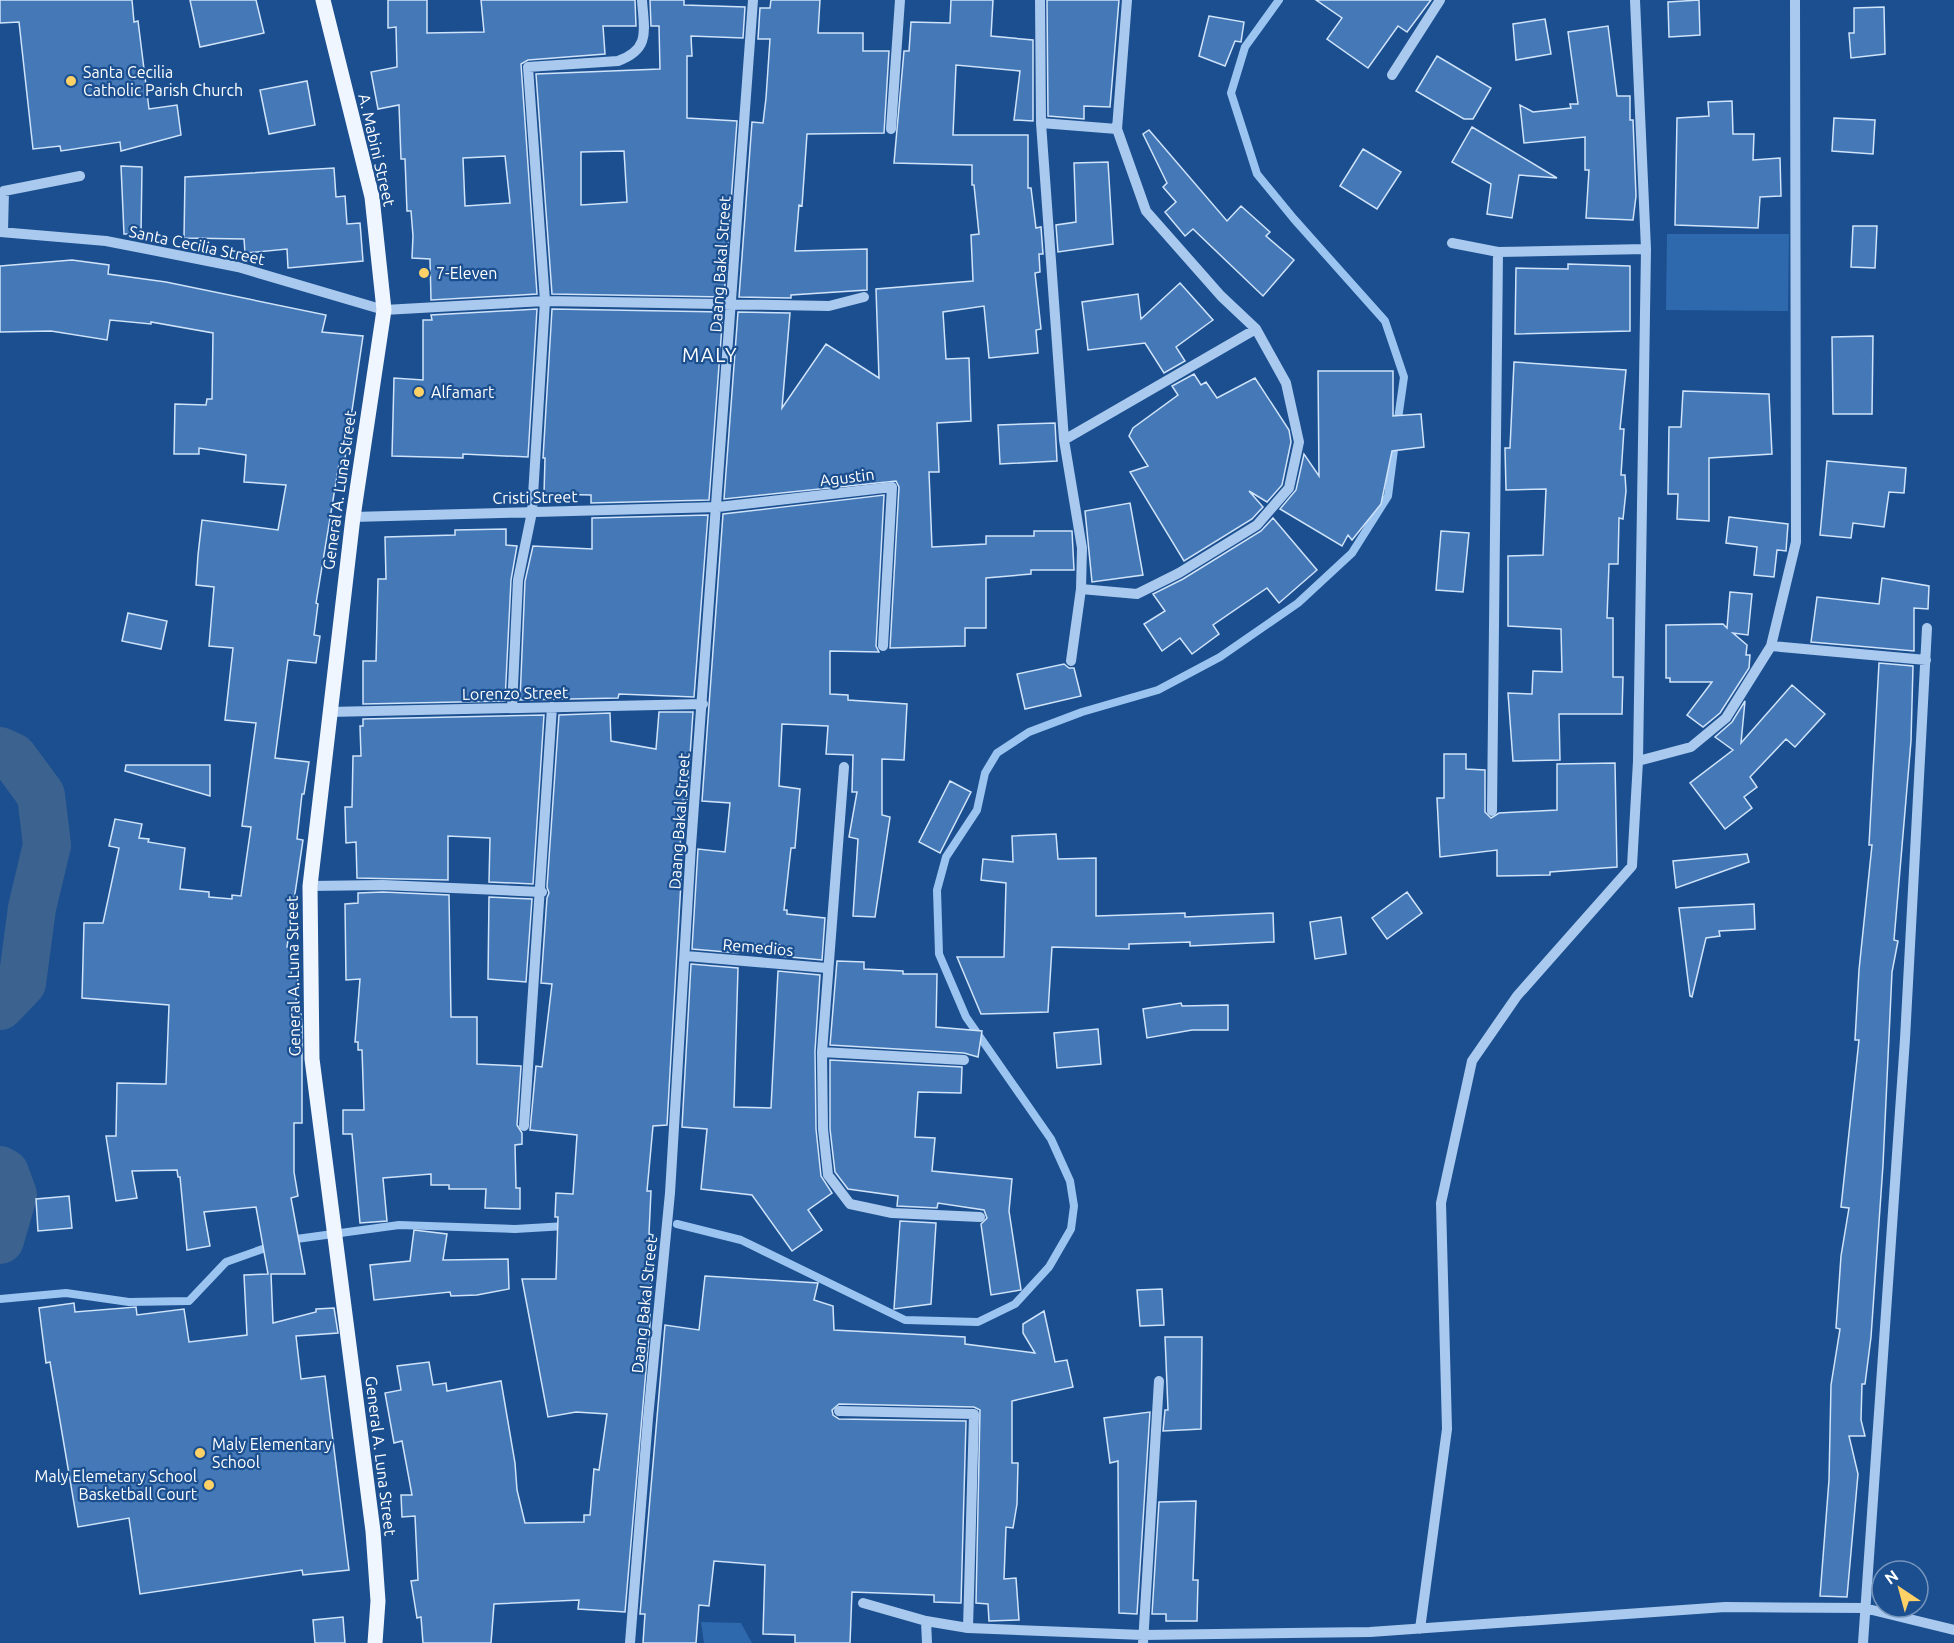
<svg xmlns="http://www.w3.org/2000/svg" width="1954" height="1643" viewBox="0 0 1954 1643" font-family="Ubuntu,sans-serif">
	<rect width="100%" height="100%" fill="#1b4f8f"/>
	<path fill="#2e69ad" d="M1667,234h122l-1,77 -122,-1z
		M701,1622l40,1 11,20h-48z"/>
	<g fill="none" stroke-linecap="round" stroke-linejoin="round">
		<path stroke="#9cc4f0" stroke-width="8" d="M1279,0l-34,47 -14,46 26,81 37,45 91,102 19,56 -7,49
			M677,1224l64,16 164,80 73,2 37,-18 34,-37 22,-38 3,-23 -4,-25 -19,-42 -85,-122 -27,-63 -2,-64 9,-33 31,-47 8,-37 12,-20 32,-21 53,-20 76,-22 62,-33 78,-54 54,-50 36,-57 7,-54
			M289,1240l110,-15 116,4 51,-3
			M0,1299l66,-6 63,9 60,-1 37,-39 48,-17"/>
		<path stroke="#3c6290" stroke-width="48" d="M0,751l13,6 28,38 6,50 -15,63 -10,75 -22,23
			M0,1170l5,3 8,22 -13,45"/>
	</g>
	<path fill="#4478b7" stroke="#cfe3fa" stroke-width="1.5" fill-rule="evenodd" d="M0,0h132l2,22 4,-1 11,88 28,-4 4,30 -60,16 -1,-9 -59,9 -1,-5 -27,3 -14,-127 -19,1z
		M190,0h66l8,33 -64,14z
		M388,0h39v33l57,-1 -3,-32h154l1,26h-33l2,28 -77,6 -7,4 16,230 -106,6 -1,-41 -18,-1 1,-22 -2,-25h-4l-2,-52h-4l-2,-54 -21,4 -7,-37 26,-5 -1,-40 -8,1zM505,156l5,47 -45,3 -2,-48z
		M650,0h34v5l61,2 -2,31 -52,-2 1,20h-5v62l50,3 -13,176 -172,-3 -16,-220 124,-5 -1,-43h-8zM624,151l3,51 -46,3v-53z
		M771,0h49l-2,33h45v18h26l-5,82 -77,1 -5,72 -3,-1 -4,46 72,-2v41l-76,5v3l-52,-1 13,-175 11,1 3,-25 4,-59h-12l2,-31h10z
		M951,0h42l-2,36 42,4v81l-19,-1 6,-49 -64,-6 -3,70h75v53h3l5,40 5,-1 2,27h-4l1,18 -5,1 6,56 -5,1 2,23 -49,5 -5,-52 -41,6 3,47 23,-1 2,63 -34,2 2,49h-10l3,75 54,-3v-8h48v-5h38l2,39h-43v4l-45,4v50h-21v18l-75,2 9,-161 -3,-6 -172,18 14,-187 52,1 -8,95 44,-64 53,34 -3,-89 97,-8 -2,-46 8,-1 -5,-49h-2v-20l-78,-2 10,-112h5l2,-29 39,1z
		M1047,0h72l-9,107 -26,-1v13l-36,-3z
		M1316,0h115l-24,32 -9,-6 -30,42 -41,-29 15,-21z
		M1699,0l1,35 -31,2 -1,-35z
		M1884,7l1,47 -34,4 -2,-25h5v-25z
		M1209,16l35,6 -3,20 -6,-1 -10,25 -26,-10z
		M1545,19l6,35 -35,6 -3,-36z
		M1608,26l9,70h13v24h3l3,76 -3,24 -47,-2 3,-48h-4v-33l-61,6 -4,-38 13,7 38,-4 -1,-4h8l-10,-72z
		M1437,56l54,32 -18,31h-9l-48,-28z
		M307,81l8,44 -46,9 -9,-44z
		M1732,101l1,33h21l-1,26 27,-2 1,38 -21,1 -2,31 -83,-3 2,-107 32,-2 -1,-14z
		M1834,118l41,2 -2,34 -41,-3z
		M1472,127l85,51 -38,-3 -7,43 -25,-4 4,-30 -39,-22z
		M1149,130l78,91 14,-15 29,26 -4,4 28,24 -31,36 -70,-67 -8,7 -20,-24 11,-10 -13,-15 4,-4 -24,-49z
		M1363,149l38,23 -24,37 -37,-23z
		M1108,162l5,82 -55,8 -2,-27 20,-3 -2,-59z
		M121,166l21,1 -1,67h-17z
		M334,168l2,29 9,-1 2,28 13,-1 3,38 -75,7 -1,-19 -42,4 -1,-14 -60,-1 1,-61z
		M1853,226h24l-2,42 -24,-1z
		M72,260l37,5 -1,9 58,8 160,33 -4,17 41,4 -19,129 -5,-1 -23,139 2,1 -4,31 6,1 -4,27 -28,-3 -13,98 34,4 -5,32h-2l-5,45 6,1 -16,107h6l-2,30h7l-3,37h6l1,13v96h-8v49l4,24 -7,2 14,76h-34l2,49 43,-11v-3l18,-1 4,25 -42,3 5,43 24,-3 24,194 -46,5 -1,-5 -162,24 -11,-76 -51,9 -28,-165 -4,1 -7,-55 35,-5 1,9 61,-5 1,8 47,-6 5,33 58,-7 -3,-60 24,-1 -12,-67 -52,5 6,34 -23,4 -7,-73h-2l-1,-7 -45,1 5,27 -21,3 -10,-65h10l1,-53 49,1 3,-79 -87,-7 2,-75h19l16,-75 -10,-2 6,-27 27,5 -3,14 10,1 -1,3 37,6 -5,41 29,3v5l23,2v-4l9,1 10,-69 -9,-1 14,-103 -31,-3 8,-72 -24,-2 5,-59 -18,-2 2,-30 4,-35 76,10 8,-45 -42,-3 2,-27 -47,-7v6h-25l1,-50 31,1 1,-6h5l1,-66 -62,-11v2l-41,-4 -3,20 -56,-9 -51,1v-66z
		M1568,264l62,2v65l-115,3 1,-66 52,1z
		M1180,283l33,37 -37,27 9,14 -21,12 -19,-30 -57,7 -6,-48 56,-8 3,25z
		M537,309l-9,148 -65,-3v4l-71,-2 2,-78 29,2v-60h9l-1,-5z
		M552,309l171,3 -14,188 -118,3v-8l-47,-1 1,-36h-2z
		M1873,336l-1,78h-39l-1,-77z
		M1514,362l112,8 -6,59h4l-3,46h4l1,16 -3,28 -4,-1 -1,46h-9l-2,54h6v59h10l-1,37h-63l1,46 -47,1 -5,-68 24,1 1,-23 29,1 -1,-43 -53,-3v-70l35,-1 3,-66 -40,1 -1,-42h5z
		M1318,371h75v45l28,-2 3,33 -32,4 -11,53 -29,36 -4,-5 -6,11 -62,-37 16,-19 8,-36 15,22z
		M1194,374l7,11 5,-3 11,16 38,-20 34,52 2,12 -9,43 -15,17 -18,-11 14,16 -11,12 -68,42 -54,-89 18,-6 -19,-30 4,-8 45,-33 -6,-9z
		M1683,391l86,3 3,60 -63,4v63l-32,-2 1,-25h-10l1,-67h12z
		M1055,423l2,38 -57,3 -2,-39z
		M1827,461l79,7 -2,25 -15,-1 -5,35 -31,-4 -2,15 -31,-3z
		M884,495l-8,151 3,6 -49,-1v43l18,1v5l59,4 -3,56 -22,-1v56l8,2 -15,100 -22,-1 5,-77 -9,-2 8,-45h-5l1,-37 -27,-1 2,-28 -46,-2 -3,62 21,3 -5,59h-4l-7,62h3v4l38,4 -3,42 -43,-4 1,-11 -42,-1v9l-46,-4 6,-100 27,3 5,-49 -28,-2 21,-287z
		M1130,503l13,72 -51,7 -7,-71z
		M708,515l-14,182 -75,-3 -1,4 -98,2 5,-119 8,-35 59,3v-31z
		M1729,517l59,7 -2,27 -9,-1 -3,27 -20,-2 3,-28 -31,-4z
		M1273,518l44,52 -38,33 -12,-15 -54,37 6,9 -27,20 -12,-16 -18,13 -18,-27 21,-13 -12,-17 30,-15 78,-48z
		M506,529v16l11,1 -6,34 -6,121 -142,3v-43h13l2,-82h8l-1,-42 70,-2v-5z
		M1441,531l28,2 -6,59 -27,-2z
		M1882,578l47,8 -1,23 -14,-1v43l-103,-9 6,-45 62,7z
		M1730,592l22,2 -4,41 -15,-2 14,12 -1,10h4l-1,13 -29,45 -17,14 -16,-12 25,-33h-42v-4h-4v-53l57,-1 4,4z
		M128,613l39,8 -6,28 -39,-8z
		M1879,663l34,3 -2,75 -17,199 4,1 -6,31 -9,193 -12,172 -6,47h-3l-1,36 4,16h-16l9,38 -11,123 -27,-1 9,-116 2,-95 9,-56 -4,-1 5,-72 8,-48 -8,-1 18,-167h-4l4,-70 13,-125h-3z
		M1064,664l5,4h5l7,28 -56,13 -8,-35z
		M1792,685l33,29 -30,33 -9,-8 -36,38 7,10 -13,10 8,11 -27,21 -35,-46 43,-33 -18,-13 17,-15 13,-21 -4,42z
		M659,712h34l-6,88h-4l-3,47h3l-16,278 -14,1 -6,65h4l-2,43 4,1 -6,38 4,1 -1,50 -25,288 -47,-3 1,-9 -85,4 -3,39h-68l-2,-26 -4,1 -6,-37 7,-1 -3,-64 -13,1 -1,-22h11l-10,-54 -8,2 -9,-50 16,-3 -4,-24 32,-4 4,23 13,-2 1,8 54,-10 14,82 2,27 8,33 59,-1v-7h6l4,-46 5,1 8,-56 -31,-2 -28,5 -26,-138h34l2,-62h-3l1,-24 17,1 4,-59 -47,-5 6,-64 6,1 10,-83 -11,-1 6,-85 2,-5 -2,-6 12,-172 51,-2 1,28 45,8z
		M544,715l-11,169 -44,-2 1,-44 -42,-2v44l-91,-2 -1,-36 -10,1 -1,-36h7l1,-51h8l-1,-30h3v-7z
		M1444,754h22v15l19,1v42l6,6 8,-5 58,-3v-46l58,-1 2,104 -67,5v3l-53,1v-26l-57,7 -3,-59h7z
		M126,765h84v31l-85,-25z
		M950,781l21,11 -31,61 -21,-11z
		M1056,834l2,25 38,-1v58l89,-3v4l88,-4 1,29 -84,4v-4l-61,2v5l-77,-2 -4,65 -67,2 -24,-57h47l2,-74 -25,-3 2,-21 30,3 -1,-26z
		M1747,854l2,8 -73,26 -3,-27z
		M383,892l66,3 2,122h26v47l44,2 -4,59 5,8v11l-7,1 1,43h4v21l-35,-1 1,-19h-37v-4h-18v-11l-48,4 4,43 -27,2 -8,-89h-9v-24h21l-2,-60h-4v-8h-3l5,-63 -14,1 -1,-76 13,-1v-10z
		M1407,892l15,21 -35,26 -15,-21z
		M489,897l43,2 -6,83 -38,-3z
		M1754,904l1,25 -36,2 1,5 -14,2 -14,59 -2,-1 -11,-88z
		M1341,917l5,37 -31,5 -5,-37z
		M837,961l27,1v7l39,2v3h34l-1,53 46,4 -4,26 -14,-4 -134,-8z
		M691,964l47,4 -4,139 37,1 7,-137 42,4 -5,76 1,78 5,47 11,17 -24,17 14,20 -30,21 -40,-56 -51,-6 6,-60 -25,-2z
		M1181,1003l1,3 46,-1v25h-36l-45,8 -4,-29z
		M1098,1029l3,35 -44,4 -3,-35z
		M830,1060l132,7 -1,26 -43,-1 -3,45 20,1 -3,33 80,8 -3,32 12,79 -30,5 -10,-71 6,-6 -3,-8 -46,-7 -1,5 -40,-2 1,-10 -50,-7 -13,-17 -5,-43z
		M69,1196l3,32 -34,3 -2,-32z
		M900,1221l36,2 -5,81 -37,5z
		M414,1230l33,4 -4,26 65,-1 1,30 -32,6 -26,1 -1,-4 -76,8 -4,-35 40,-4z
		M705,1276l113,7 -4,17 19,6 1,24 131,7v7l70,9 -12,-20v-9l21,-13 11,51 12,-2 6,27 -61,14v62h6l-1,41 -4,24 -7,-1 -2,52 12,-1 3,42 -30,1 -1,-17 -12,-1 4,-193 -6,-3 -135,-3 -7,6 1,5 6,4 127,2 -5,182 -27,-1v-7l-82,-3 -2,51h-55v-8l-32,-1 2,-69 -51,-4 -5,45 -10,-1 -3,38h-53l2,-29h-5l25,-289 34,5z
		M1162,1289l2,36 -24,1 -3,-36z
		M1165,1337h37l-1,92 -38,2 2,-21h3z
		M1150,1412l-13,202 -18,-1 -1,-152 -8,2 -6,-45z
		M1196,1501l-3,79h5l-1,41h-31v-7h-14l7,-112z
		M343,1617l2,26h-30l-2,-23z"/>
	<g fill="none" stroke-linecap="round" stroke-linejoin="round">
		<path stroke="#a9c9ee" stroke-width="10" d="M1040,0l1,123 23,317 18,108 -1,41 -10,72
			M1392,75l48,-75
			M1041,123l76,6
			M891,129l9,-129
			M3,231l1,-40 76,-15
			M0,232l106,9 132,26 146,43 161,-9 284,5 35,-9
			M1452,243l46,9 148,-3
			M1064,440l192,-111
			M353,517l365,-10 174,-20 -9,159
			M1081,589l56,5 42,-21 78,-48 32,-37 10,-46 -13,-59 -30,-54 -35,-33 -75,-85 -29,-82 10,-129
			M1771,646l155,14
			M512,708l6,-128 14,-68 13,-211 -17,-234 90,-6c33,-12 26,-31 24,-61
			M328,712l375,-8
			M1638,761l53,-14 35,-29 45,-72 25,-104 -1,-542
			M844,767l-22,285 1,77 5,46 22,29 42,9 88,4
			M1492,811l6,-559
			M310,886l73,-1 159,7
			M686,956l141,12
			M822,1052l142,8
			M524,1126l28,-419
			M839,1411l135,3 -6,214
			M863,1603l63,18 42,7 175,7 227,-3 355,-25 139,1 90,22
			M926,1621l1,22
			M1420,1629l27,-200 -6,-226 31,-142 45,-65 115,-130 6,-105 8,-512 -11,-249
			M630,1643l18,-225 22,-225 21,-347 62,-846
			M1143,1643l16,-262
			M1863,1643l42,-604 22,-411"/>
		<path stroke="#f0f6ff" stroke-width="15" d="M323,0l49,197 12,113 -31,207 -43,369 2,173 61,472 5,70 -3,42"/>
	</g>
	<g fill="#ffd166" stroke="#1b4f8f" stroke-width="2">
		<circle cx="71" cy="81" r="6"/>
		<circle cx="424" cy="273" r="6"/>
		<circle cx="419" cy="392" r="6"/>
		<circle cx="200" cy="1453" r="6"/>
		<circle cx="209" cy="1485" r="6"/>
	</g>
	<g text-anchor="middle" dominant-baseline="central" stroke-width="4.5" stroke-linejoin="round" paint-order="stroke">
		<g font-size="16" fill="#fff" stroke="#1b4f8f" text-anchor="start">
			<text x="83" y="72">Santa Cecilia<tspan x="83" dy="18">Catholic Parish Church</tspan></text>
			<text x="436" y="273">7-Eleven</text>
			<text x="431" y="392">Alfamart</text>
			<text x="212" y="1444">Maly Elementary<tspan x="212" dy="18">School</tspan></text>
			<text x="197" y="1476" text-anchor="end">Maly Elemetary School<tspan x="197" dy="18">Basketball Court</tspan></text>
		</g>
		<g font-size="16" fill="#fff" stroke="#1b4f8f">
			<text transform="translate(377 150) rotate(77)">A. Mabini Street</text>
			<text transform="translate(197 245) rotate(12)">Santa Cecilia Street</text>
			<text transform="translate(720 264) rotate(-86)">Daang Bakal Street</text>
			<text transform="translate(847 477) rotate(-7)">Agustin</text>
			<text transform="translate(339 490) rotate(-82)">General A. Luna Street</text>
			<text transform="translate(535 497) rotate(-1)">Cristi Street</text>
			<text transform="translate(515 693) rotate(-1)">Lorenzo Street</text>
			<text transform="translate(679 821) rotate(-86)">Daang Bakal Street</text>
			<text transform="translate(758 947) rotate(5)">Remedios</text>
			<text transform="translate(293 976) rotate(-91)">General A. Luna Street</text>
			<text transform="translate(644 1305) rotate(-84)">Daang Bakal Street</text>
			<text transform="translate(381 1456) rotate(83)">General A. Luna Street</text>
		</g>
		<g font-size="20" letter-spacing="1.5" fill="#fff" stroke="#1b4f8f">
			<text x="710" y="354">MALY</text>
		</g>
	</g>
	<g transform="translate(1900 1589) rotate(324)"><circle r="28" fill="#1b4f8f" stroke="#7695bc" stroke-width="1.5"/>
	<path d="M0-4.5L10 22L0 15L-10 22Z" fill="#ffd166"/>
	<text y="-9" font-size="16" font-weight="bold" text-anchor="middle" fill="#ffffff">N</text>
	</g>
</svg>
